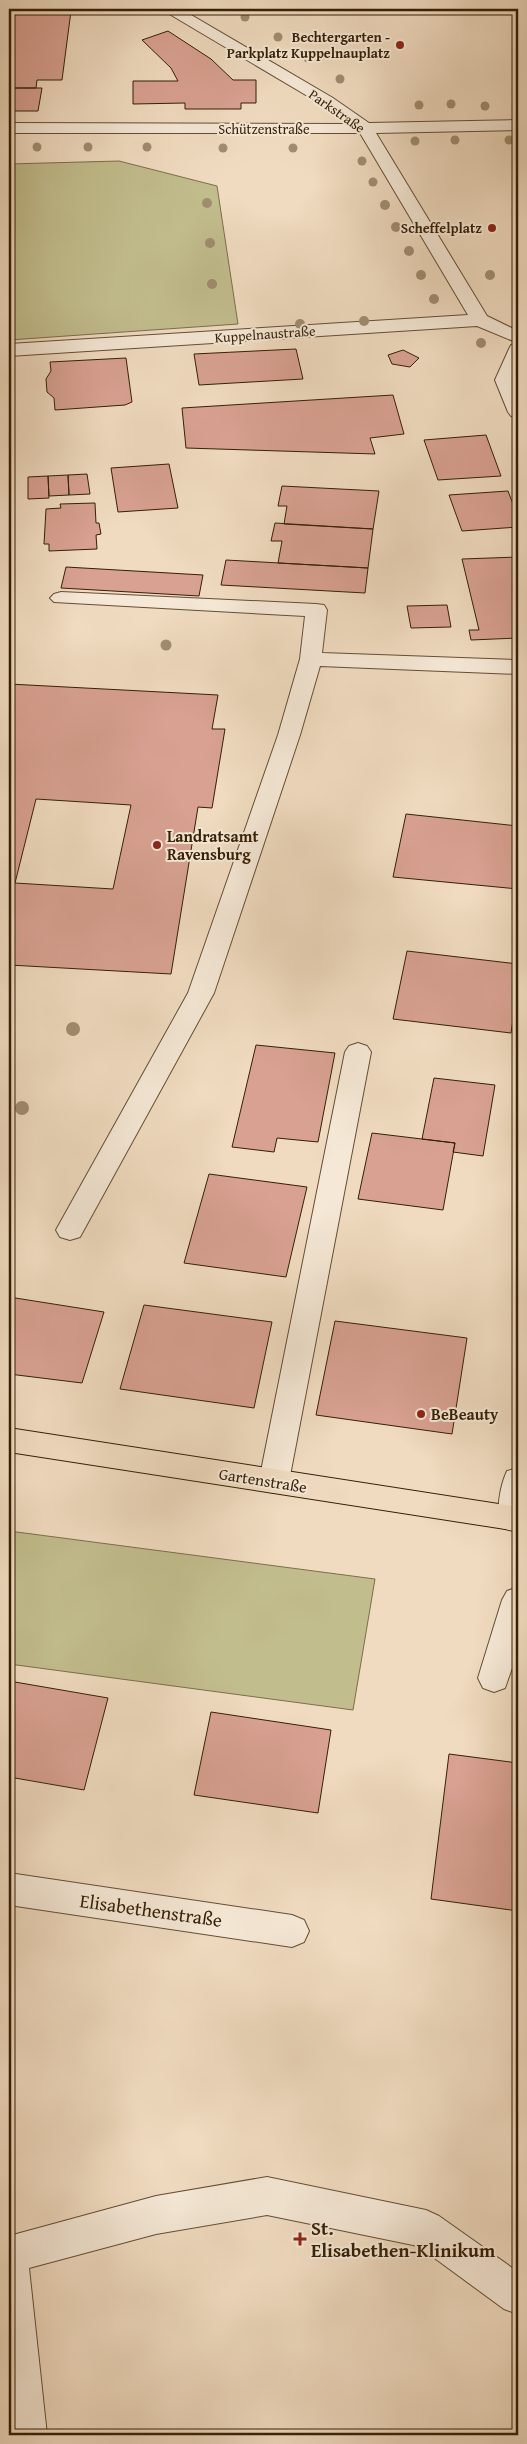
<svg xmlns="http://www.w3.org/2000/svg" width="527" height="2444" viewBox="0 0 527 2444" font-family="'Gentium Book Plus',serif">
	<rect width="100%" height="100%" fill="#f0dbc0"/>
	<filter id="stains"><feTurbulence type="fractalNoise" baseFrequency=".004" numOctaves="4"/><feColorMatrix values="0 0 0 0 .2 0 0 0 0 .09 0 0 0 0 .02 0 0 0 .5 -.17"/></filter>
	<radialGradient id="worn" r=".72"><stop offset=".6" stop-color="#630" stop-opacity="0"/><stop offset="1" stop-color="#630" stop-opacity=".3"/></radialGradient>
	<path fill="#c2bd8d" stroke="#7c6e4a" d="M119,161l98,25 21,138 -229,16v-176z
		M9,1531l366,48 -22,131 -344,-46z"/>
	<path fill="#d8a192" stroke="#351f06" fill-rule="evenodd" d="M9,11h62l-9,69h-25l-1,8h-27z
		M168,31l43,28 22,21h23v23h-15v6h-56v-6l-52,1v-23h45l-7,-13 -29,-28z
		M9,88h33l-4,23h-29z
		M296,349l7,30 -104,6 -5,-31z
		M403,350l16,8 -9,9 -18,-3 -4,-9z
		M126,358l6,44 -7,3 -70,5 -1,-12 -7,-6 -1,-13 5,-8 -1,-9z
		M393,395l11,39 -34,4 5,16 -189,-6 -4,-40z
		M486,435l15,41 -63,4 -14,-40z
		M169,464l9,44 -60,4 -7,-44z
		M87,474l3,20 -21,1 -1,-20z
		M68,475l1,20 -20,1 -1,-20z
		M48,476l1,22 -21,1v-22z
		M282,486l97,5 -6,38 -89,-5 3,-18h-9z
		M508,491l10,26v10l-56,4 -13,-36z
		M95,503l1,20h3l2,11 -5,1 1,14 -48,2v-7h-5l2,-35 15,-1 -1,-4z
		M275,523l98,6 -5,39 -90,-5 4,-22h-11z
		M518,557v81l-47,2 -2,-10h10l-17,-71z
		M226,560l142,8 -3,25 -144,-8z
		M66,567l137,8 -4,21 -138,-8z
		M447,605l4,22 -40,1 -4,-22z
		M9,684l209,11 -6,34h13l-13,79 -14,-1 -27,167 -162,-9zM36,799l95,6 -18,84 -98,-6z
		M406,814l112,12v63l-125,-12z
		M407,951l111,13v23l-7,46 -118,-14z
		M256,1045l79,8 -17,89 -41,-4 -3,14 -42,-5z
		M434,1078l61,7 -12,71 -30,-4 2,-9 -33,-4z
		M372,1133l83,10 -12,67 -85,-11z
		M209,1174l98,13 -21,90 -102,-14z
		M9,1297l95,15 -22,71 -73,-9z
		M144,1305l128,17 -18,86 -134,-19z
		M335,1321l132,17 -15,96 -136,-19z
		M9,1681l99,17 -24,92 -75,-13z
		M211,1712l120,18 -13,83 -124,-18z
		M449,1754l69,9v148l-87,-12z"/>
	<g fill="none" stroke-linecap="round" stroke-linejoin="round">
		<defs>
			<path id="minor" d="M164,9h17l152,89 36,25 149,-3v10l-142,3 111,183 31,15v38l-5,11 5,11v27l-7,-2 -3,-4 -13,-32 14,-31 2,-4 7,-2 -41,-17 -468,30v-12l459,-29 -108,-182h-351v-10l340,1 -28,-20 -155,-92z
				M61,592l255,12 8,1 3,5 -5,43 196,7v14l-198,-8 -20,69 -86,258 -134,244 -10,3 -10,-3 -4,-7 132,-237 90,-258 22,-76 5,-43 -251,-14 -4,-4 4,-4z
				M358,1043l9,3 4,6 -82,429 -4,9 -11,3 -11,-3 -4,-9 86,-429 4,-6z
				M518,1468v62l-5,1 -11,-3c-7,-15 -2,-42 5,-57z
				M518,1587v64l-13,37 -11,4 -11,-4 -5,-10 24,-78 5,-9z
				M9,1873l283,42 12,5 5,11 -5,11 -12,5 -283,-42z
				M267,2177l159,33 13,6 79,56v42l-14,-5 -86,-63 -151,-31 -111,19 -127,34 18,167h-38v-199l147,-40z"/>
			<path id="major" d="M9,1428l509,79v24l-509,-79z"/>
		</defs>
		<use href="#minor" stroke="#644e34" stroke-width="2"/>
		<use href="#major" stroke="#351f06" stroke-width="2"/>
		<use href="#minor" fill="#f5e8d6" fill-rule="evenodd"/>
		<use href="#major" fill="#f0dbc0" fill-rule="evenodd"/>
	</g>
	<g fill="#a08d70">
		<circle cx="245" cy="17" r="4.5"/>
		<circle cx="278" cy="37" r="4.5"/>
		<circle cx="308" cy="58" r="4.5"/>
		<circle cx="340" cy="79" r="4.5"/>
		<circle cx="451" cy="104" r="4.5"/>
		<circle cx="419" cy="105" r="4.5"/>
		<circle cx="485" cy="106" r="4.5"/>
		<circle cx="455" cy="140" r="4.5"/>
		<circle cx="509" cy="140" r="4.5"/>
		<circle cx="415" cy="141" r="4.5"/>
		<circle cx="37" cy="147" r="4.5"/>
		<circle cx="88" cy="147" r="4.5"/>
		<circle cx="147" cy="147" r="4.5"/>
		<circle cx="223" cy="148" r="4.5"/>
		<circle cx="293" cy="148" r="4.5"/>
		<circle cx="362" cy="161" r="4.5"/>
		<circle cx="373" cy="182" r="4.5"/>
		<circle cx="207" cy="203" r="5"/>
		<circle cx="385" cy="205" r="5"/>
		<circle cx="396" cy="227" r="5"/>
		<circle cx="210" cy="243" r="5"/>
		<circle cx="409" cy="251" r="5"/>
		<circle cx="421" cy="275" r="5"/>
		<circle cx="490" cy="275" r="5"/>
		<circle cx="212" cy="284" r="5"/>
		<circle cx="434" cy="299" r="5"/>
		<circle cx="364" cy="321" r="5"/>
		<circle cx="300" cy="324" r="5"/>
		<circle cx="481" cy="343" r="5"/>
		<circle cx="166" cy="645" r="5.5"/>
		<circle cx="73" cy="1029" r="7"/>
		<circle cx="22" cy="1108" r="7"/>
	</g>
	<g fill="#8f2418" stroke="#f5e8d6" stroke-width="2">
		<circle cx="400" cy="45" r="5"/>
		<circle cx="492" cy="228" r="5"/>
		<circle cx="157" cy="845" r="5"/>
		<circle cx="421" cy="1414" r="5"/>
		<path d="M297.5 2231.5h5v5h5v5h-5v5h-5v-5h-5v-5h5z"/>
	</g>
	<g text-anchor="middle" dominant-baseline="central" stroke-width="4" stroke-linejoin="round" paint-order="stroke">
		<g font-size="14" font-weight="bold" fill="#351f06" stroke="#f5e8d6" text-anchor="end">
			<text x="390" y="37">Bechtergarten -<tspan x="390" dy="16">Parkplatz Kuppelnauplatz</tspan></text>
			<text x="482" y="228">Scheffelplatz</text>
		</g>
		<g font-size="14" fill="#351f06" stroke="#f5e8d6">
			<text transform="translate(337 111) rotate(35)">Parkstraße</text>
			<text x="264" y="129">Schützenstraße</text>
			<text transform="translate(265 334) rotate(-4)">Kuppelnaustraße</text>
		</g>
		<g font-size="16" font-weight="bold" fill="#351f06" stroke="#f5e8d6" text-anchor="start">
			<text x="167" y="836">Landratsamt<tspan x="167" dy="18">Ravensburg</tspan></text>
			<text x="431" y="1414">BeBeauty</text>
		</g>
		<g font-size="16" fill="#351f06" stroke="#f5e8d6">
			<text transform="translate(263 1480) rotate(9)">Gartenstraße</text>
		</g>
		<g font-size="19" fill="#351f06" stroke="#f5e8d6">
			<text transform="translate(151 1910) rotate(8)">Elisabethenstraße</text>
		</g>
		<g font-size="19" font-weight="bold" fill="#351f06" stroke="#f5e8d6" text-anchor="start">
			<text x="311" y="2228">St.<tspan x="311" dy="22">Elisabethen-Klinikum</tspan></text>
		</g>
	</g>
	<rect width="527" height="2444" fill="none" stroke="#f0dbc0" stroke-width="30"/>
	<rect x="10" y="10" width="507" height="2424" fill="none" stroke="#351f06" stroke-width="2.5"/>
	<rect x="15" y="15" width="497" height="2414" fill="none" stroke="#351f06"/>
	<rect width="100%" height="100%" filter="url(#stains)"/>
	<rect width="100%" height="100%" fill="url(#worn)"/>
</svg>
